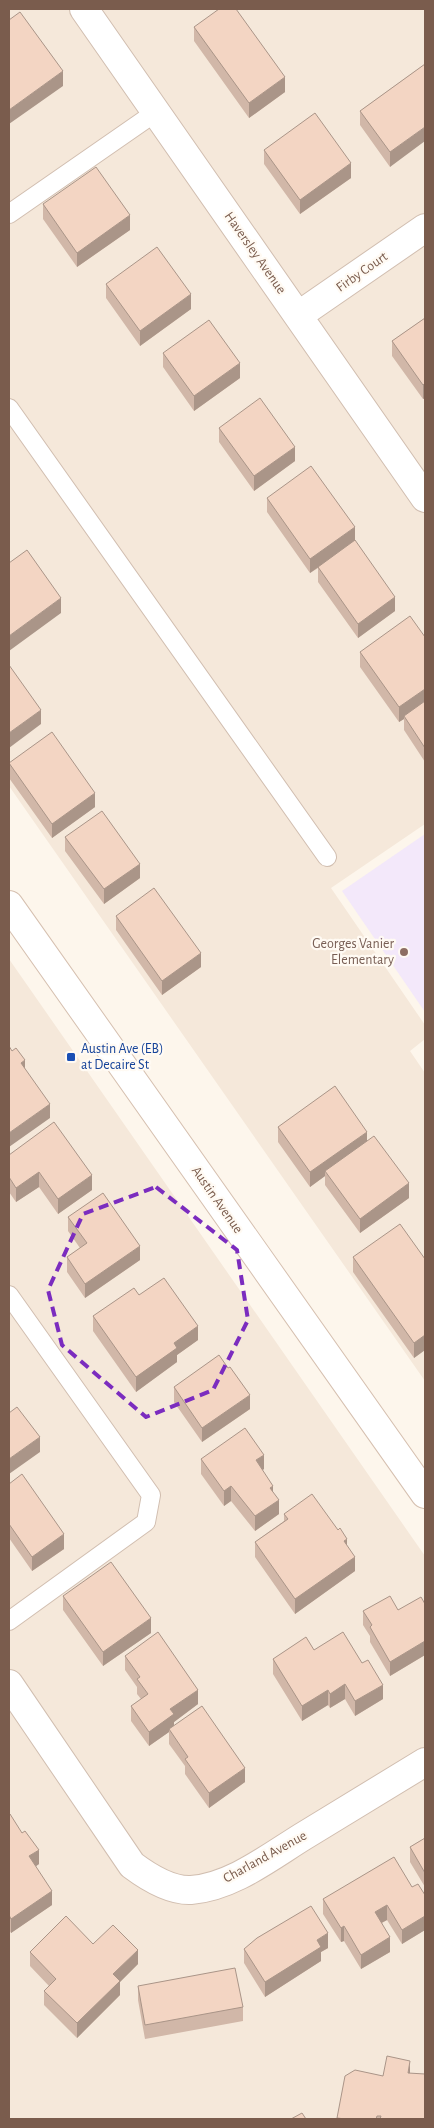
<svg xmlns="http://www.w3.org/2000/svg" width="434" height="2128" viewBox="0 0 434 2128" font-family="'Alegreya Sans',sans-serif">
	<rect width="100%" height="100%" fill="#fdf6ec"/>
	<path fill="#f5e8da" d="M9,9h416v815l-94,64 94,137v14l-15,12 15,22v308l-416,-595z
		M9,959l416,597v563h-416z"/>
	<path fill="#f3e8fa" d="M425,834v178l-83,-121z"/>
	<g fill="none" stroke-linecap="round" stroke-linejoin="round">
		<defs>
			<path id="lane" d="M9,214l147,-102
				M9,408l318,449
				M9,1295l142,200 -5,27 -137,99"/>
			<path id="street" d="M84,9l341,489
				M299,315l126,-87
				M9,1684l123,181c16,12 38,26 59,25 42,-3 81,-35 116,-56 40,-24 79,-48 118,-72"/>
			<path id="secondary" d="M9,905l416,589"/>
		</defs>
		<use href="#lane" stroke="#d1beb0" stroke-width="20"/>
		<use href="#street" stroke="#d1beb0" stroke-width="30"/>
		<use href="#secondary" stroke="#d6c0b0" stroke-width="30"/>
		<use href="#lane" stroke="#fff" stroke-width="18"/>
		<use href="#street" stroke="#fff" stroke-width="28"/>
		<use href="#secondary" stroke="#fff" stroke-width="28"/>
	</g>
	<path fill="#d1b7a8" d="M194,27l91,65 -36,26 -55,-77z
		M425,64l-35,103 -30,-42v-14z
		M264,150l87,28 -51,36 -36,-50z
		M43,204l87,26 -53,37 -34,-48z
		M106,284l85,25 -51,37 -34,-48z
		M425,318v80l-2,1 -31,-43v-15z
		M163,353l77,25 -46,33 -31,-44z
		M219,428l76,33 -41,30 -35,-49z
		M267,498l88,43 40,70 -37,27 -40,-56v-14l-8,5 -43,-61z
		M425,637v125l-21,-32v-11l-5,3 -39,-55v-15z
		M9,763l86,44 -43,31 -43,-60z
		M65,837l75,41 -36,26 -39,-53z
		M116,916l85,51 -39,28 -46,-65z
		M278,1127l89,13 42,58 -49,35 -35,-48v-9l-15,11 -32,-45z
		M9,1155l83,35 -34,24 -19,-27 -23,15 -7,-10z
		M68,1217l72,43 -55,38 -18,-26v-15l13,-9 -12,-17z
		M353,1257l72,2v91l-11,8 -61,-86z
		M139,1295l59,45 -21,15v7l-41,30 -43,-61v-15z
		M174,1387l76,22 -48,33 -28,-40z
		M201,1459l63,10 -2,1 11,22 6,22 -24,17 -24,-30 -7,5 -23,-32z
		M9,1484l55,65 -32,22 -23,-33z
		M284,1514l54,16 9,17 8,24 -60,43 -40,-57v-15l29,-21z
		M63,1596l88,37 -48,33 -40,-56z
		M425,1604v51l-35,21 -20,-34v-6l-7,-11v-14l35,-1z
		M314,1650l69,49 -28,17 -10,-17 -15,9 -2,-3 -26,16 -29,-47v-15z
		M125,1656l73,48 -24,18v4l71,56 -36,26 -24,-34v-8l-16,-22v-12l-20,14 -18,-25v-15l10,-7 -4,-5v-7l-12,-17z
		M9,1816l30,48 -3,2 16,39 -41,28 -2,-3z
		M425,1838v49l-15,-25v-15z
		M425,1895v35l-23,14 -15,-24 -5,3 8,29 -29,17 -17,-28 -3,1 -18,-28v-15z
		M93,1944l45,20 -18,18v13l-43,43 -33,-33v-14l5,-5 -19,-20v-14z
		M328,1948l-7,4v9l-56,36 -21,-34v-14z
		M138,1986l105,21v14l-98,18 -7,-39z
		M410,2073l15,46h-88v-1l46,-42z"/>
	<path fill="#aa9588" d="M63,71v15l-54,38v-14z
		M285,77v15l-36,26v-15z
		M425,127v14l-35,26v-15z
		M351,163v15l-51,36v-14z
		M130,215v15l-53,37v-14z
		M191,294v15l-51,37v-15z
		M240,363v15l-46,33v-15z
		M425,383v15l-2,1v-14z
		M295,447v14l-41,30v-15z
		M355,527v14l-45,32v-14z
		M395,597v14l-37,27v-14z
		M61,598v15l-52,38v-15z
		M425,689v14l-21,13v3l-5,3v-15z
		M41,710v14l-32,24v-15z
		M95,793v14l-43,31v-14z
		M140,864v14l-36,26v-15z
		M201,953v14l-39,28v-14z
		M25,1060v15l-4,-12z
		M50,1104v14l-41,29v-14z
		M367,1132v14l-42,25v5l-15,11v-15z
		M39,1172v15l-23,15v-14z
		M92,1175v15l-34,24v-15z
		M409,1183v15l-49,35v-14z
		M140,1246v14l-55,38v-14z
		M198,1326v14l-21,15v7l-41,30v-15l38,-34z
		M425,1335v15l-11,8v-15z
		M250,1395v14l-48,33v-14z
		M40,1437v15l-31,22v-15z
		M264,1455v14l-8,6v-15z
		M231,1486v15l-7,5v-15z
		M273,1486v14l-3,-12z
		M279,1500v14l-24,17v-15z
		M64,1534v15l-32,22v-14z
		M347,1539v14l-3,-12z
		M355,1557v14l-60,43v-15z
		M151,1618v15l-48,33v-14z
		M425,1641v14l-35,21v-14z
		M345,1684v15l-15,9v-14z
		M383,1685v14l-28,17v-15z
		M198,1690v14l-24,18v7h-5v3l-20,14v-14l21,-23z
		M328,1690v15l-26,16v-15z
		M245,1768v14l-36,26v-15z
		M39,1850v14l-10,7v-15z
		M52,1891v14l-41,28v-14z
		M387,1905v15l-12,6v-14z
		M425,1916v14l-23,14v-14z
		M344,1926v15l-3,1v-14z
		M328,1933v15l-7,4v9l-56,36v-15l52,-42z
		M390,1937v15l-29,17v-14z
		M138,1950v14l-18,18v13l-43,43v-15l36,-49z
		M410,2061v14l-2,-2z"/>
	<path fill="#f3d5c3" stroke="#aa9588" d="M219,9h17l49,68 -36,26 -55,-76z
		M20,12l43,59 -54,39v-90z
		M425,64v63l-35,25 -30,-41z
		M315,113l36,50 -51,37 -36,-50z
		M96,167l34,48 -53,38 -34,-49z
		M157,247l34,47 -51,37 -34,-47z
		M425,318v65l-2,2 -31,-44z
		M209,320l31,43 -46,33 -31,-43z
		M260,398l35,49 -41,29 -35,-48z
		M311,466l44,61 -45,32 -43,-61z
		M355,540l40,57 -37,27 -40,-57z
		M27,550l34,48 -52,38v-73z
		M410,616l15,21v52l-26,18 -39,-55z
		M9,665l32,45 -32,23z
		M425,701v47l-21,-32z
		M52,732l43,61 -43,31 -43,-61z
		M102,811l38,53 -36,25 -39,-52z
		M154,888l47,65 -39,28 -46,-65z
		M9,1046l3,5 4,-3 9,12 -4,3 29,41 -41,29z
		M335,1086l32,46 -57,40 -32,-45z
		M54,1122l38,53 -34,24 -19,-27 -23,16 -7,-11v-22z
		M374,1136l35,47 -49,36 -35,-48z
		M103,1193l37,53 -55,38 -18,-27 20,-14 -19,-26z
		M400,1224l25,35v76l-11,8 -61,-86z
		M164,1278l34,48 -24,17 3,5 -41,29 -43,-61 41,-28 5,7z
		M219,1355l9,13 2,-1 20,28 -48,33 -28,-41z
		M17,1407l23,30 -31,22v-46z
		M245,1428l19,27 -8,5 17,26 -3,2 9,12 -24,16 -24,-30 -7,5 -23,-32z
		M22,1474l42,60 -32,23 -23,-33v-40z
		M312,1494l26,36 2,-2 7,11 -3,2 11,16 -60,42 -40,-57 33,-23 -4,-5z
		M111,1562l40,56 -48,34 -40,-56z
		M390,1596l8,14 23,-13 4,7v37l-35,21 -20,-35 2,-2 -9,-14z
		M158,1632l40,58 -28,19 4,5 -25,18 -18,-26 17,-12 -11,-15 3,-2 -15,-21z
		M343,1632l19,31 6,-3 15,25 -28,16 -10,-17 -15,10 -2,-4 -26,16 -29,-47 33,-22 8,13z
		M202,1706l43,62 -36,25 -24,-34 3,-2 -19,-28z
		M10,1814l12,19 3,-2 14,19 -10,6 23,35 -41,28 -2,-4v-99z
		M425,1838v35l-15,-26z
		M394,1857l18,30 6,-3 7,11v21l-23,14 -15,-25 -12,7 15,25 -29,18 -17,-29 -3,2 -18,-29z
		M311,1906l17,27 -11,7 4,7 -56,35 -21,-33 13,-11z
		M66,1916l27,28 20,-19 25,25 -25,24 7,7 -43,42 -33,-32 12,-12 -26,-27z
		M235,1968l8,39 -98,18 -7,-39z
		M387,2056l23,5 -2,12 17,1v45h-45l1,-3h-4l-1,3h-31l-8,-1 8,-42 10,-6 28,6z
		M302,2113l4,6h-15z"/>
	<path fill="none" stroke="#7b2cbf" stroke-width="4" stroke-dasharray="10 6" stroke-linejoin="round" d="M156,1187l81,63 11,70 -35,70 -67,27 -84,-72 -14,-55 35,-76z"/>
	<circle fill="#8d6e63" stroke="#fffaf3" stroke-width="2" cx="404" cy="952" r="5"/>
	<rect fill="#1a4fb4" stroke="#fffaf3" stroke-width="2" x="66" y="1052" width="10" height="10" rx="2.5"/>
	<g text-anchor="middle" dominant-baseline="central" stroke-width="4.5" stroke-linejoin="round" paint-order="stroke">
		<g font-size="14" fill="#7a5c4d" stroke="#fffaf3">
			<text transform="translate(255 253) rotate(55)">Haversley Avenue</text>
			<text transform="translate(362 272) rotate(-35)">Firby Court</text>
			<text transform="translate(217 1200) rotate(55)">Austin Avenue</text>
			<text transform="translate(265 1857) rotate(-29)">Charland Avenue</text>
		</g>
		<g font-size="14" fill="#785e54" stroke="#fffaf3" text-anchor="end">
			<text x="394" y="944">Georges Vanier<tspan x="394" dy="16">Elementary</tspan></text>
		</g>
		<g font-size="14" fill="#164399" stroke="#fffaf3" text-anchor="start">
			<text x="81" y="1049">Austin Ave (EB)<tspan x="81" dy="16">at Decaire St</tspan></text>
		</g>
	</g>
	<rect width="434" height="2128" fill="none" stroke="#7a5c4d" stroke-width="20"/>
</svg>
